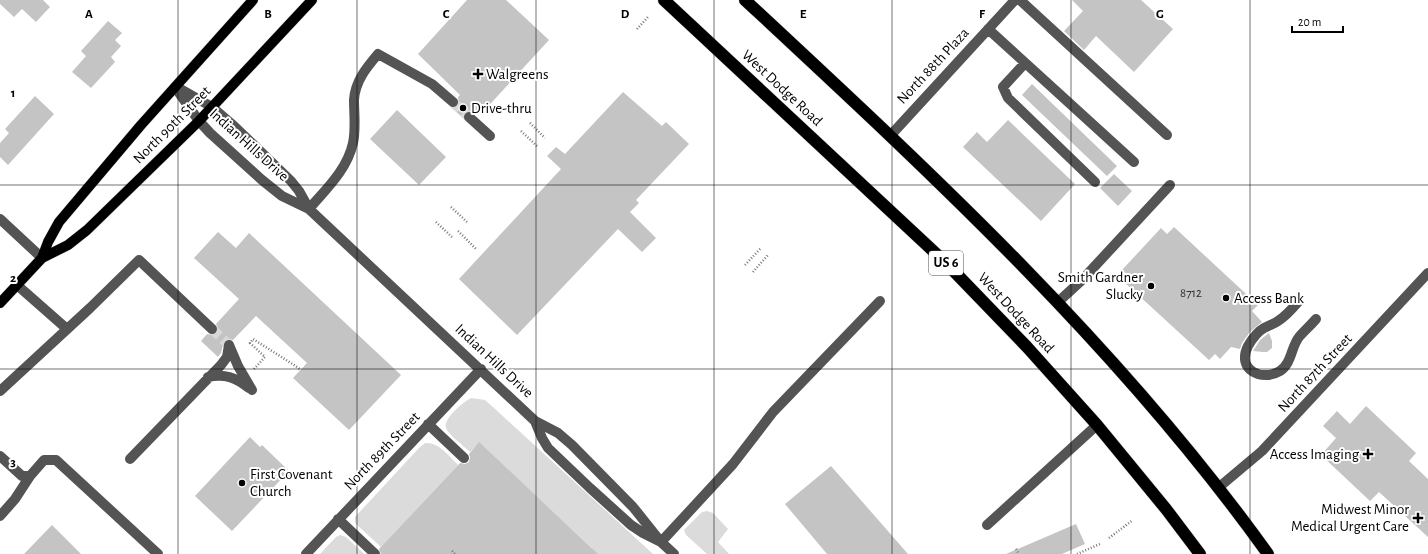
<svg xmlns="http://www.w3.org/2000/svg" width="1428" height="554" viewBox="0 0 1428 554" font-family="'Alegreya Sans',sans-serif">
	<rect width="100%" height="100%" fill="#fff"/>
	<path fill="#dbdbdb" d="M471,398l14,2 9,8 159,146h-66l5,-6 -113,-105 -9,9c-5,-5 -22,-18 -24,-24 -3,-10 18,-26 25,-30z
		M425,443c14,-1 24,13 33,22l-77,82 -26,-24v-6l64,-69z
		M707,511l6,2 15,16 -10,13 11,12h-22l-21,-19 -2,-5 18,-18z
		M340,535l6,2 18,17h-44l16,-17z"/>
	<path fill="#c4c4c4" d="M0,0h43l7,7 -14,15 -14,-13 -8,8 -14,-13z
		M467,0h39l43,40 -68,74 -5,-4 -2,2 -7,-1 -3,2 -1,5 -11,-10 6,-2 1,-3 -1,-6 2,-2 -42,-41z
		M1072,0h69l32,29 -39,43 -38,-36 -12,14 -20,-19 19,-20z
		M108,21l14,12 -7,7 6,6 -10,11 4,5 -24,26 -19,-16 14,-16 -5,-5z
		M1032,84l85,82 -10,10 -85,-81z
		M623,92l39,34 4,-4 23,22 -53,56 3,3 -9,9 26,26 -14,14 -24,-23 -101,106 -58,-56 102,-110 -14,-13 9,-9 9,7z
		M35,96l19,18 -46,51 -8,-8v-14l9,-10 -4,-4z
		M397,110l49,47 -27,28 -49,-46z
		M1008,120l67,64 -34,37 -78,-74 14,-15 10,10z
		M1114,174l18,17 -14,15 -18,-18z
		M1174,227l84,78 -6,6 10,11 -12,10 -8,11 -2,6 -9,-2 -11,12 -5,-5 -6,6 -85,-78 5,-6 -7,-6 39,-42 6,6z
		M218,232l18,16 13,-15 152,142 -52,55 -56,-52 14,-15 -51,-47 -23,24 -4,-1 -5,2 -3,12 -3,4 -17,-16 6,-7 6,1 4,-2 1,-5 -2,-4 23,-25 -45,-41z
		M1269,333l3,8v7l-5,4h-4l-10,-1 7,-11z
		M1366,406l50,47 -7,8 19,18v58l-49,-45 -9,9 -49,-46 15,-17 -13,-12 14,-15 13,13z
		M250,437l10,10 2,-2 27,26 -57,60 -37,-35z
		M479,442l119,112h-217l-2,-5 81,-86 5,1 4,-2 1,-5 -1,-3z
		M831,466l77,88h-81l-42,-50z
		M1076,524l9,20 -23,10h-56z
		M52,525l29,29h-57z"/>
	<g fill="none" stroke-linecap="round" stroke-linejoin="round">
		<path stroke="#d9d9d9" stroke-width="10" stroke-dasharray="10 5" stroke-linecap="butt" d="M453,102l16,15
			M212,329l17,16"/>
		<defs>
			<path id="major" d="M42,258l6,-16 11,-20 82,-97 112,-125
				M0,303l42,-45 26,-13 19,-15 112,-109 113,-121"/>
			<path id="highway" d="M664,0l281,262 82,85 70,78 69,84 34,45
				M745,0c186,173 374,346 523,554"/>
		</defs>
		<use href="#major" stroke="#dbdbdb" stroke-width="11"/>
		<use href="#highway" stroke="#dbdbdb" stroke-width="13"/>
		<path stroke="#767676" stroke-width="2.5" stroke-dasharray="1 2" stroke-linecap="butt" d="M637,29l11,-12
			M530,123l15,15
			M521,131l16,15
			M451,207l16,15
			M436,222l16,15
			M458,231l19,19
			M745,265l16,-17
			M753,272l15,-17
			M254,369l11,-12 -15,-14 3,-4 41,26 7,5
			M1109,538l24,-18
			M1016,549l3,5
			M452,551l3,3
			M1077,554l23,-10"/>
		<path stroke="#545454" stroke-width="10" d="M1020,0l147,135
			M988,29l146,133
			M1025,63l-22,24 5,11 87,84
			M175,87l24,34 11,12 52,47 20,16 27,13 226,212 23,12 14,12 61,62 28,35 13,12
			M177,87l35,20 22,19 57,55 8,10 10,18
			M469,117l21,19
			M890,136l125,-136
			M309,209c17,-20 38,-39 44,-66 3,-14 1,-29 1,-43 1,-19 13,-33 24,-46l54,30 21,18
			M0,219l42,39
			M17,285l50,44
			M1058,302l24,-22 88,-95
			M1298,302c-6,7 -12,14 -20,19 -4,3 -9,4 -14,7 -7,4 -12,11 -16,18 -12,24 14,36 32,25 12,-8 11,-24 19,-34 5,-6 12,-12 17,-18
			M229,345l9,21 14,24
			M208,377c17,-4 28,1 41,11
			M0,391l90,-83 49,-48 73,69
			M535,421l7,17 6,10 42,40 41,37 12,8 16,8
			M428,424l36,34
			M0,456l22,20h8l14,-16h12l102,94
			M130,459l91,-94 6,-8 2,-12
			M1218,488l44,-37 166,-178
			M0,516l15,-17 15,-23
			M338,519l37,35
			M987,525l110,-100
			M661,542l72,-78 40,-52 107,-111
			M306,554l175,-185"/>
		<use href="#major" stroke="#000" stroke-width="10"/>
		<use href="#highway" stroke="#000" stroke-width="12"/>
	</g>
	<path fill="none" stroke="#000" stroke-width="1" stroke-opacity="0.55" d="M178,0v554M357,0v554M536,0v554M714,0v554M892,0v554M1071,0v554M1250,0v554M0,185h1428M0,369h1428"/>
	<g fill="#000" stroke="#fff" stroke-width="1.5">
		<path d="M476 68h4v4h4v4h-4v4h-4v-4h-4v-4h4z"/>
		<circle cx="463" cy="108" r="4"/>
		<circle cx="1151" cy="286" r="4"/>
		<circle cx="1226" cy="298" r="4"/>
		<path d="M1366 448h4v4h4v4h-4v4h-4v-4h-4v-4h4z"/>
		<circle cx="242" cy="483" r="4"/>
		<path d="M1416 512h4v4h4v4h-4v4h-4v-4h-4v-4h4z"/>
	</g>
	<g text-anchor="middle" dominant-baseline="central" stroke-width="4" stroke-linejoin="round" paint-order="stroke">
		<g font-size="13" fill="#313131">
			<text x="1191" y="293">8712</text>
		</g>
		<rect fill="#fff" stroke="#4c4c4c" stroke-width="1" x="929" y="251" width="34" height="24" rx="3"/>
		<g font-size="14" font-weight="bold" fill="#000">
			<text x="946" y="263">US 6</text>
		</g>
		<g font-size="15" fill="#000" stroke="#fff">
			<text transform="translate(933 66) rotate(-47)">North 88th Plaza</text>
			<text transform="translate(782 88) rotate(43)">West Dodge Road</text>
			<text transform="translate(172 125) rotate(-45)">North 90th Street</text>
			<text transform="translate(249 145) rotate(42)">Indian Hills Drive</text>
			<text transform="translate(1016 313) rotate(47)">West Dodge Road</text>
			<text transform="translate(494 361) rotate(43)">Indian Hills Drive</text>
			<text transform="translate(1315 373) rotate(-47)">North 87th Street</text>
			<text transform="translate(382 451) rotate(-46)">North 89th Street</text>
		</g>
		<g font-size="15" fill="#000" stroke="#fff" text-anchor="start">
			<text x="486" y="74">Walgreens</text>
			<text x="471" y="108">Drive-thru</text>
			<text x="1143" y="277" text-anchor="end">Smith Gardner<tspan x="1143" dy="17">Slucky</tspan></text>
			<text x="1234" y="298">Access Bank</text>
			<text x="1359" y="454" text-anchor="end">Access Imaging</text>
			<text x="250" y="474">First Covenant<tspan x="250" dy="17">Church</tspan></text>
			<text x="1409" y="509" text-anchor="end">Midwest Minor<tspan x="1409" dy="17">Medical Urgent Care</tspan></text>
		</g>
	</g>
	<g font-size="13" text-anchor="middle" font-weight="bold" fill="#000" stroke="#fff" stroke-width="4" stroke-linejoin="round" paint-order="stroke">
		<text x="89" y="18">A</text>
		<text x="268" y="18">B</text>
		<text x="446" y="18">C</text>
		<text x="625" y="18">D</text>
		<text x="803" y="18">E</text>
		<text x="982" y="18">F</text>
		<text x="1160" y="18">G</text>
		<text x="13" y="97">1</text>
		<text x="13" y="282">2</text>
		<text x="13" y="466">3</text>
	</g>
	<path d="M1292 26v6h51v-6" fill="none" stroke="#000000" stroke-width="2"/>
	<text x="1298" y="26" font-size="12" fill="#000000" stroke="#ffffff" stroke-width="3" paint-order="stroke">20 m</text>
</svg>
